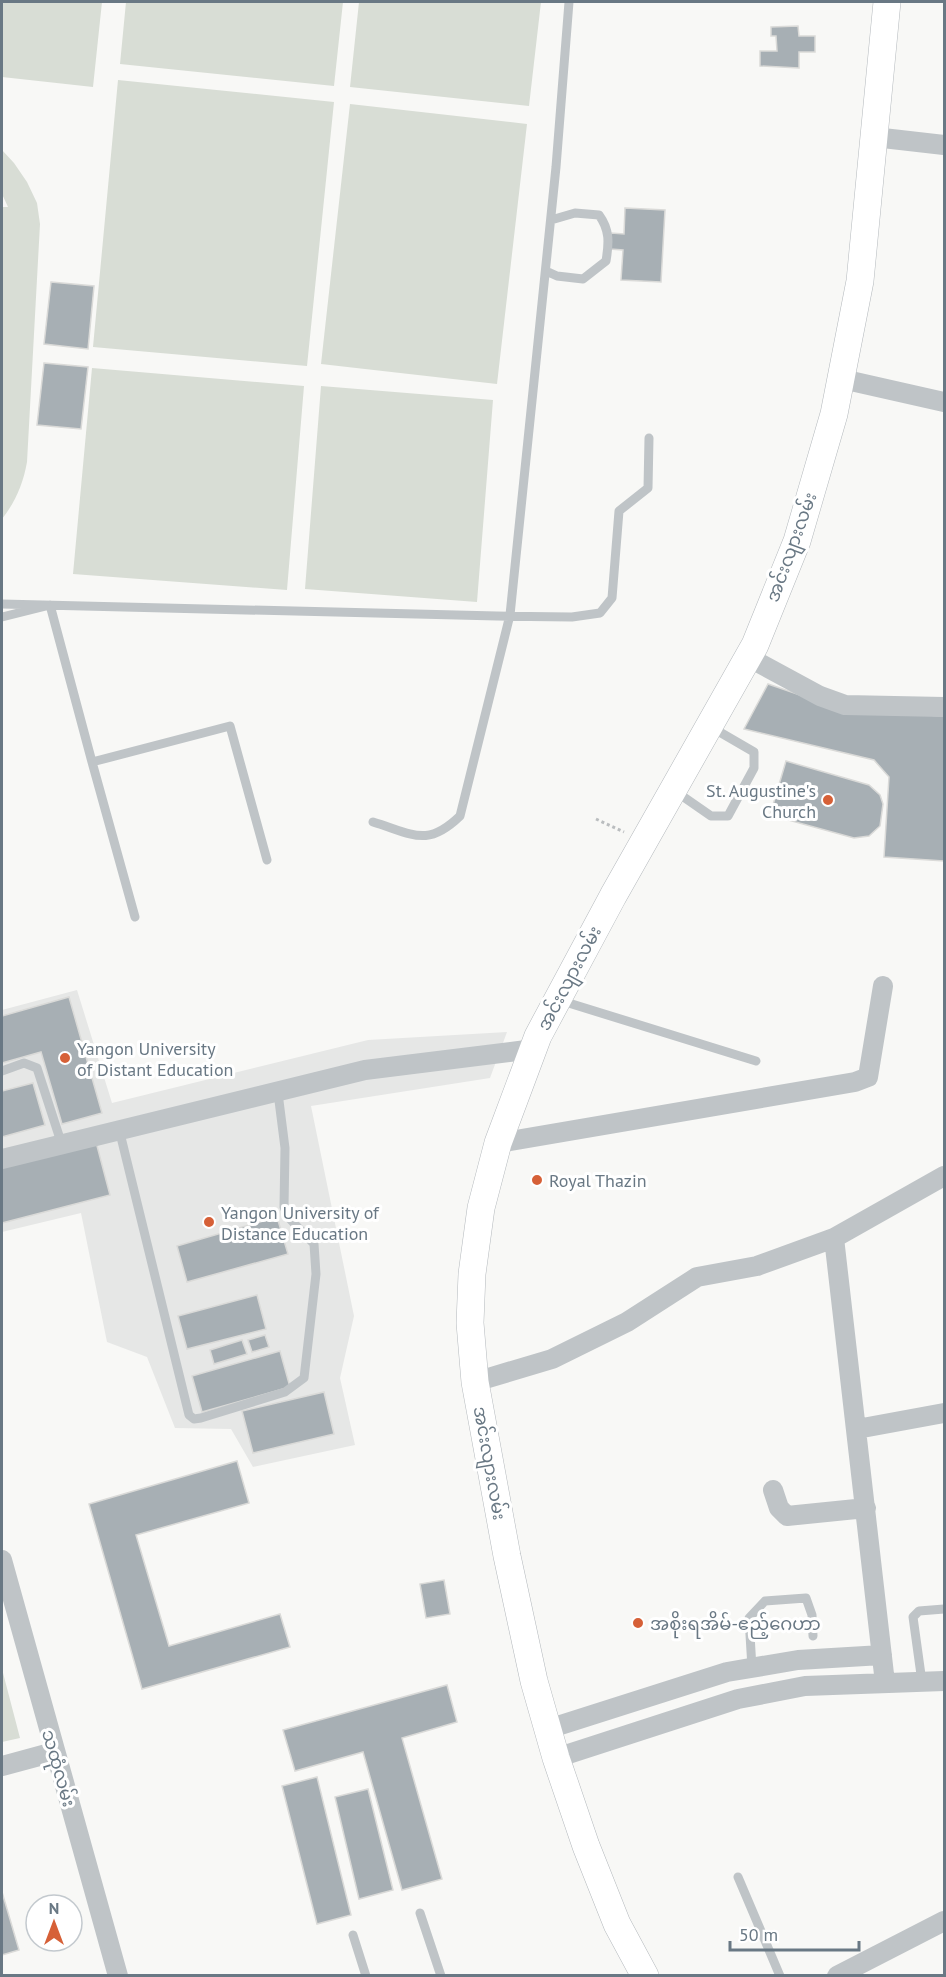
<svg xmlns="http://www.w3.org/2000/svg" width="946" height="1977" viewBox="0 0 946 1977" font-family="'PT Sans','Noto Sans Myanmar',sans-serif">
	<rect width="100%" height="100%" fill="#f8f8f6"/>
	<path fill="#e6e7e6" d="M77,990l35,113 256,-63 139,-8 -17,46 -179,28 43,210 -14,62 15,67 -102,22 -22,-38 -56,-1 -28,-71 -40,-15 -26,-129 -79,19v-222z"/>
	<path fill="#d8ddd5" d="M2,2h100l-9,85 -91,-10z
		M126,2h217l-9,84 -214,-22z
		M359,2h182l-12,104 -179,-19z
		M118,80l216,22 -27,264 -214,-19z
		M350,104l177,20 -30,260 -176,-20z
		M2,150l12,13 13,19 10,21 3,21 -13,238c-4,22 -11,39 -25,57v-312h6l-6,-13z
		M92,368l212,18 -17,204 -214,-16z
		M321,386l172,14 -16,202 -172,-13z
		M2,1669l18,69 -18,4z"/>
	<path fill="#a7afb4" stroke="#dadad8" stroke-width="1.5" d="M798,26l1,10h16v16h-16v16l-39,-2v-15h17l-1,-15h-5v-9z
		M625,208l40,2 -4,72 -40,-2 2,-30 -13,-1 1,-16 13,1z
		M51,282l43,4 -6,63 -44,-5z
		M44,363l44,4 -7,62 -44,-4z
		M768,684l76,26 100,6v145l-60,-4 5,-80 -15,-17 -130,-31z
		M786,761l83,24 11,10 3,9 -3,22 -11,10 -15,2 -84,-23z
		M69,997l33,116 -40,11 -21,-72 -39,11v-47z
		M33,1083l12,42 -43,12v-46z
		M96,1142l14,53 -108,28v-56z
		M277,1217l11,37 -101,28 -10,-36z
		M257,1295l9,34 -79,20 -9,-33z
		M265,1335l4,12 -17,5 -4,-12z
		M242,1340l5,14 -33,10 -4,-14z
		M280,1351l10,36 -88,25 -10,-36z
		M324,1392l10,42 -81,19 -11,-42z
		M237,1461l12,42 -113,32 33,111 111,-32 10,33 -148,42 -53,-185z
		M444,1580l6,34 -24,4 -6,-34z
		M447,1685l10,37 -55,16 40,141 -40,11 -39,-138 -68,19 -12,-41z
		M317,1777l34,138 -34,9 -35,-138z
		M368,1789l25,101 -34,9 -24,-102z
		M2,1892l17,58 -17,5z"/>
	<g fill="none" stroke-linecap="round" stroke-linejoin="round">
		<defs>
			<path id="secondary" d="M645,1976l-28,-52 -31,-78 -30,-88 -22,-77 -27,-125 -32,-174 -5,-59 2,-49 9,-66 17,-65 40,-107 75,-140 142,-251 42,-104 37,-127 26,-133 27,-279"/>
		</defs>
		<use href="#secondary" stroke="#b4b9bd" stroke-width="28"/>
		<path stroke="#babdbf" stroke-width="3" stroke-dasharray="3 3" stroke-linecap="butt" d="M596,819l28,13"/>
		<path stroke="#bfc4c7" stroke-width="9" d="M546,271l11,5 26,3 23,-18c3,-18 4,-31 -7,-46l-24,-2 -24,7
			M2,604l495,12 75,1 28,-4 12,-15 7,-87 29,-23 1,-50
			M2,617l48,-12 42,157 138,-36 37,134
			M92,762l43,155
			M675,791l36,25h17l26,-48v-16l-43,-25
			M373,822c40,12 54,26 87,-6l50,-201 46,-448 13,-165
			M559,1000l197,61
			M2,1071l22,-8 13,5 25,77
			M119,1129l70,286 5,4 7,-1 84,-26 19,-14 12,-104 -2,-30 -25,-26 -5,-11 1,-59 -7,-55
			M752,1668l-3,-50 16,-17 41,-3 6,17 1,21
			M922,1682l-9,-65 6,-6 25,-2
			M738,1877l42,99
			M420,1913l21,63
			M353,1935l13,41"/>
		<path stroke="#bfc4c7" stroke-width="20" d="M874,137l70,8
			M842,379l102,23
			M748,657l72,39 25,9 99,2
			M498,1143l357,-61 13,-5 15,-91
			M2,1159l363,-89 169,-21
			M834,1238l51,445
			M475,1382l77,-23 75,-37 70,-45 60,-11 77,-28 110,-62
			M857,1429l87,-16
			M773,1490l6,18 8,8 79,-8
			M2,1560l116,416
			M548,1729l179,-57 71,-12 84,-5
			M556,1758l182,-59 67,-13 139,-5
			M2,1766l52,-14
			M837,1976l107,-55"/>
		<use href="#secondary" stroke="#fff" stroke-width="27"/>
	</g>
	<g fill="#d66037" stroke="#fff" stroke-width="2">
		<circle cx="828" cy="800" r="6"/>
		<circle cx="65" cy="1058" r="6"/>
		<circle cx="537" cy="1180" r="6"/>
		<circle cx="209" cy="1222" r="6"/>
		<circle cx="638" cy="1623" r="6"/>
	</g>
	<g text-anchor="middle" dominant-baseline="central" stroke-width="6" stroke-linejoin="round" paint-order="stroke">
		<g font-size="18" fill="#697884" stroke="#fff">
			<text transform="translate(791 547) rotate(-70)">အင်းလျားလမ်း</text>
			<text transform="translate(569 978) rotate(-62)">အင်းလျားလမ်း</text>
			<text transform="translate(490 1463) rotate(80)">အင်းလျားလမ်း</text>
			<text transform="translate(59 1768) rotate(74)">သထုံလမ်း</text>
		</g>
		<g font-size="18" fill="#697884" stroke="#fff" text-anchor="start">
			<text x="816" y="790" text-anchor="end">St. Augustine's<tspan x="816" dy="21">Church</tspan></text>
			<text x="77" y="1048">Yangon University<tspan x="77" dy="21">of Distant Education</tspan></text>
			<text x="549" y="1180">Royal Thazin</text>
			<text x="221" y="1212">Yangon University of<tspan x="221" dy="21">Distance Education</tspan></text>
			<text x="650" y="1623">အစိုးရအိမ်-ဧည့်ဂေဟာ</text>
		</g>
	</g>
	<rect width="946" height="1977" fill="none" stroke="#697884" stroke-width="6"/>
	<g transform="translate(54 1923)"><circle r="28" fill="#ffffff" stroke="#c3c9ce" stroke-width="1.5"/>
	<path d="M0-4.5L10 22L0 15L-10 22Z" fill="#d66037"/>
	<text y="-9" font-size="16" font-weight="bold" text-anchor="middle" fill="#697884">N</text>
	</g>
	<path d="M730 1941v9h129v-9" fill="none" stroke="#697884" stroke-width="3"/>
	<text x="739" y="1941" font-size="18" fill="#697884" stroke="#ffffff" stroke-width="4.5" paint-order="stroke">50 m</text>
</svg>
